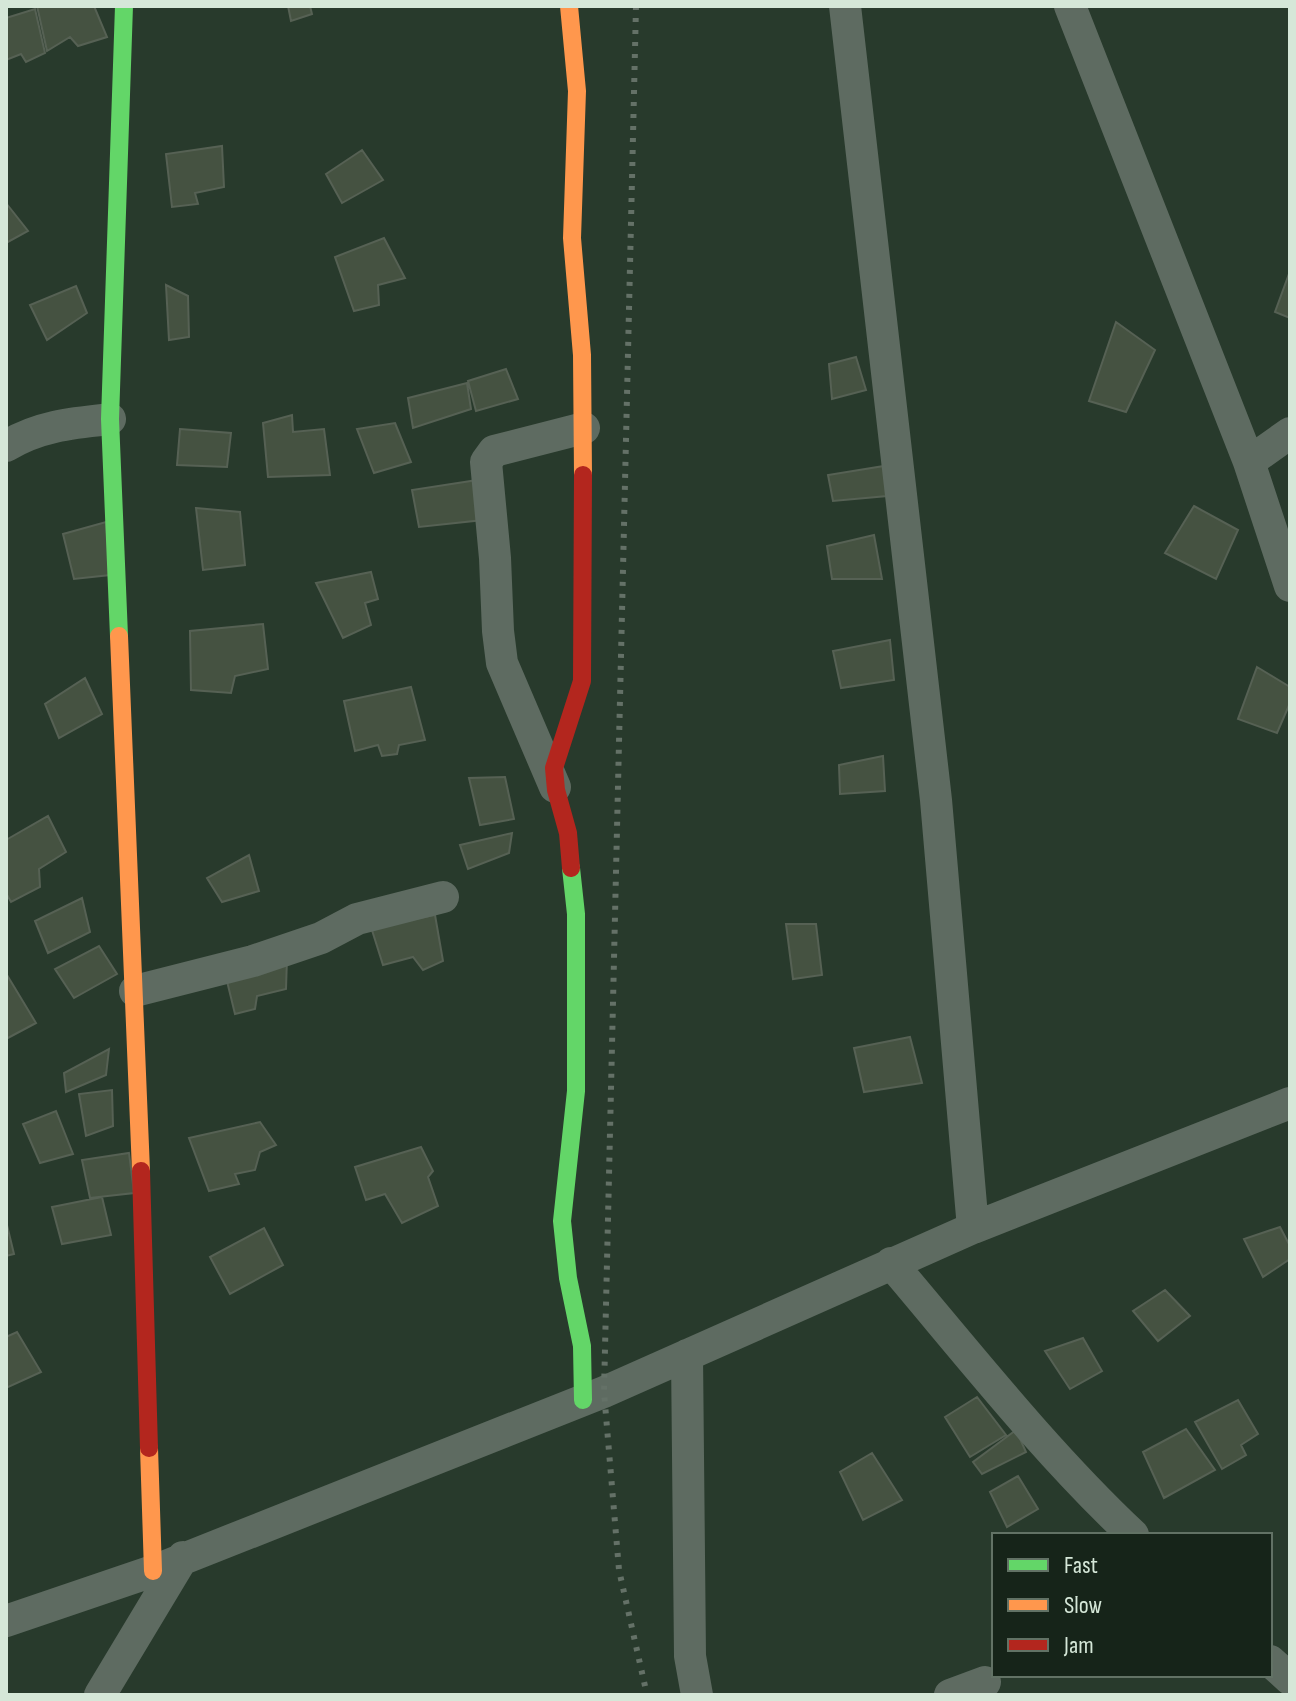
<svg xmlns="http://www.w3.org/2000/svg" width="1296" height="1701" viewBox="0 0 1296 1701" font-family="'Sofia Sans Condensed',sans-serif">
	<rect width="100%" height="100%" fill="#283a2c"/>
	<path fill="#455241" stroke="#566154" stroke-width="2" d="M37,6h57l13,31 -29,9 -8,-9 -23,14z
		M288,6h22l2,8 -21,7z
		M35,9l10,44 -19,9 -5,-8 -15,6v-42z
		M222,146l2,41 -29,6 3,11 -26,3 -6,-53z
		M362,150l21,30 -41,23 -16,-29z
		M6,203l22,28 -22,12z
		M384,238l21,40 -27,7 1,20 -25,6 -19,-54z
		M1290,271v47l-15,-6z
		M166,285l22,11 1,41 -20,3z
		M76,286l11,27 -40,27 -17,-35z
		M1116,322l39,28 -29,62 -37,-11z
		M856,357l10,33 -34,9 -3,-35z
		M506,369l12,30 -42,12 -8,-30z
		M467,383l4,26 -58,19 -5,-30z
		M292,415l1,17 31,-3 6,46 -62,2 -5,-54z
		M395,423l16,39 -37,11 -17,-44z
		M180,429l51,4 -4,34 -50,-2z
		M884,466l3,30 -54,5 -5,-26z
		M484,479l-1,41 -64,7 -7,-37z
		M1194,506l44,24 -22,49 -51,-26z
		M196,508l44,4 5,53 -42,5z
		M106,522l4,53 -36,4 -11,-45z
		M874,535l8,44h-50l-5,-33z
		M371,572l7,27 -13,4 6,22 -28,13 -27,-55z
		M263,624l5,45 -33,7 -4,17 -40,-3 -1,-59z
		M890,640l4,40 -53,8 -8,-37z
		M1257,667l33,20v16l-13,30 -39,-14z
		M85,678l17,36 -43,24 -14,-34z
		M411,687l14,53 -26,5 -2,9 -15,2 -4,-11 -23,6 -11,-50z
		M883,756l2,35 -45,3 -1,-29z
		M505,777l9,42 -34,6 -11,-47z
		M48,816l18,36 -27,17 1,18 -29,15 -5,-9v-53z
		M512,833l-3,20 -41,16 -8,-24z
		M249,855l10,36 -37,11 -15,-24z
		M82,898l8,34 -42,21 -13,-32z
		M435,915l8,46 -20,9 -10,-13 -30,8 -12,-38z
		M786,924h30l6,51 -29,4z
		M99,946l18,28 -43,24 -19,-29z
		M287,958l-1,31 -29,7 -2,13 -20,5 -10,-41z
		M7,975l29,48 -30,16v-63z
		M910,1037l12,46 -58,9 -10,-44z
		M109,1049l-3,26 -40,17 -2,-19z
		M112,1090l1,36 -27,10 -7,-42z
		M56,1111l17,43 -33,9 -17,-39z
		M260,1122l16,23 -16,7 -5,18 -20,4 4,10 -30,7 -20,-53z
		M421,1147l12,24 -5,6 10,29 -36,17 -17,-29 -19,6 -11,-33z
		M129,1153l5,40 -44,5 -8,-38z
		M102,1197l9,38 -49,9 -10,-37z
		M6,1221l8,33 -8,2z
		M1280,1227l10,19v13l-27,18 -19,-38z
		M264,1228l19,37 -53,29 -20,-37z
		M1165,1290l25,26 -32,25 -25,-30z
		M17,1332l24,40 -35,16v-51z
		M1083,1338l19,33 -32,18 -25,-38z
		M977,1397l29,38 -36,22 -25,-40z
		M1238,1400l20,34 -17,11 5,10 -24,14 -27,-47z
		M1186,1429l29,41 -51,28 -21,-46z
		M1016,1430l10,22 -44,22 -9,-12z
		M872,1453l30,47 -39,20 -23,-48z
		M1018,1476l20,33 -31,18 -17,-35z"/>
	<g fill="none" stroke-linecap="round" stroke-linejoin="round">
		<path stroke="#5e6b61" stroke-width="32" d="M845,6l91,794 37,428
			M1070,6l179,456 41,124
			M6,446c33,-20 66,-23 104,-27
			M1249,462l41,-29
			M555,787l-53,-124 -4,-32 -3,-73 -9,-96 8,-11 90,-23
			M135,991l118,-30 68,-23 36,-19 86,-22
			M891,1263c78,92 154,189 242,272
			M687,1355l3,301 7,39
			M6,1621l147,-50 451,-179 369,-164 317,-125
			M1270,1661l20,18
			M100,1695l83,-138
			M950,1695l35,-13"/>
		<path stroke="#63d668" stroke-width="18" d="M119,636l-9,-217 14,-413
			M571,868l5,46v177l-14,130 6,57 14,68 1,54"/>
		<path stroke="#ff974d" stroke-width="18" d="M569,6l8,85 -5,147 10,117 1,120
			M119,636l22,535
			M149,1448l4,123"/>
		<path stroke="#b3261e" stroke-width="18" d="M571,868l-3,-35 -12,-43 -2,-22 28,-87 1,-206
			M141,1171l8,277"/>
		<path stroke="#647167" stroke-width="6" stroke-dasharray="4 8" stroke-linecap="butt" d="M636,6l-32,1386 15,178 28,125"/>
	</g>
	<rect width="1296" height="1701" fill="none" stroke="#d5e7d8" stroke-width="16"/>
	<rect x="992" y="1533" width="280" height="144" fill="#162419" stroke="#627265" stroke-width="2"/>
	<rect x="1008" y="1559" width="40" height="12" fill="#63d668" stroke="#627265" stroke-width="2"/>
	<text x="1064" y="1573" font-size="24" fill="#d5e7d8">Fast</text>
	<rect x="1008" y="1599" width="40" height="12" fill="#ff974d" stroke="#627265" stroke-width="2"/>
	<text x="1064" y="1613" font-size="24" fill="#d5e7d8">Slow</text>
	<rect x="1008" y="1639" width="40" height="12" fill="#b3261e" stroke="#627265" stroke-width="2"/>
	<text x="1064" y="1653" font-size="24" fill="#d5e7d8">Jam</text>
</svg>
